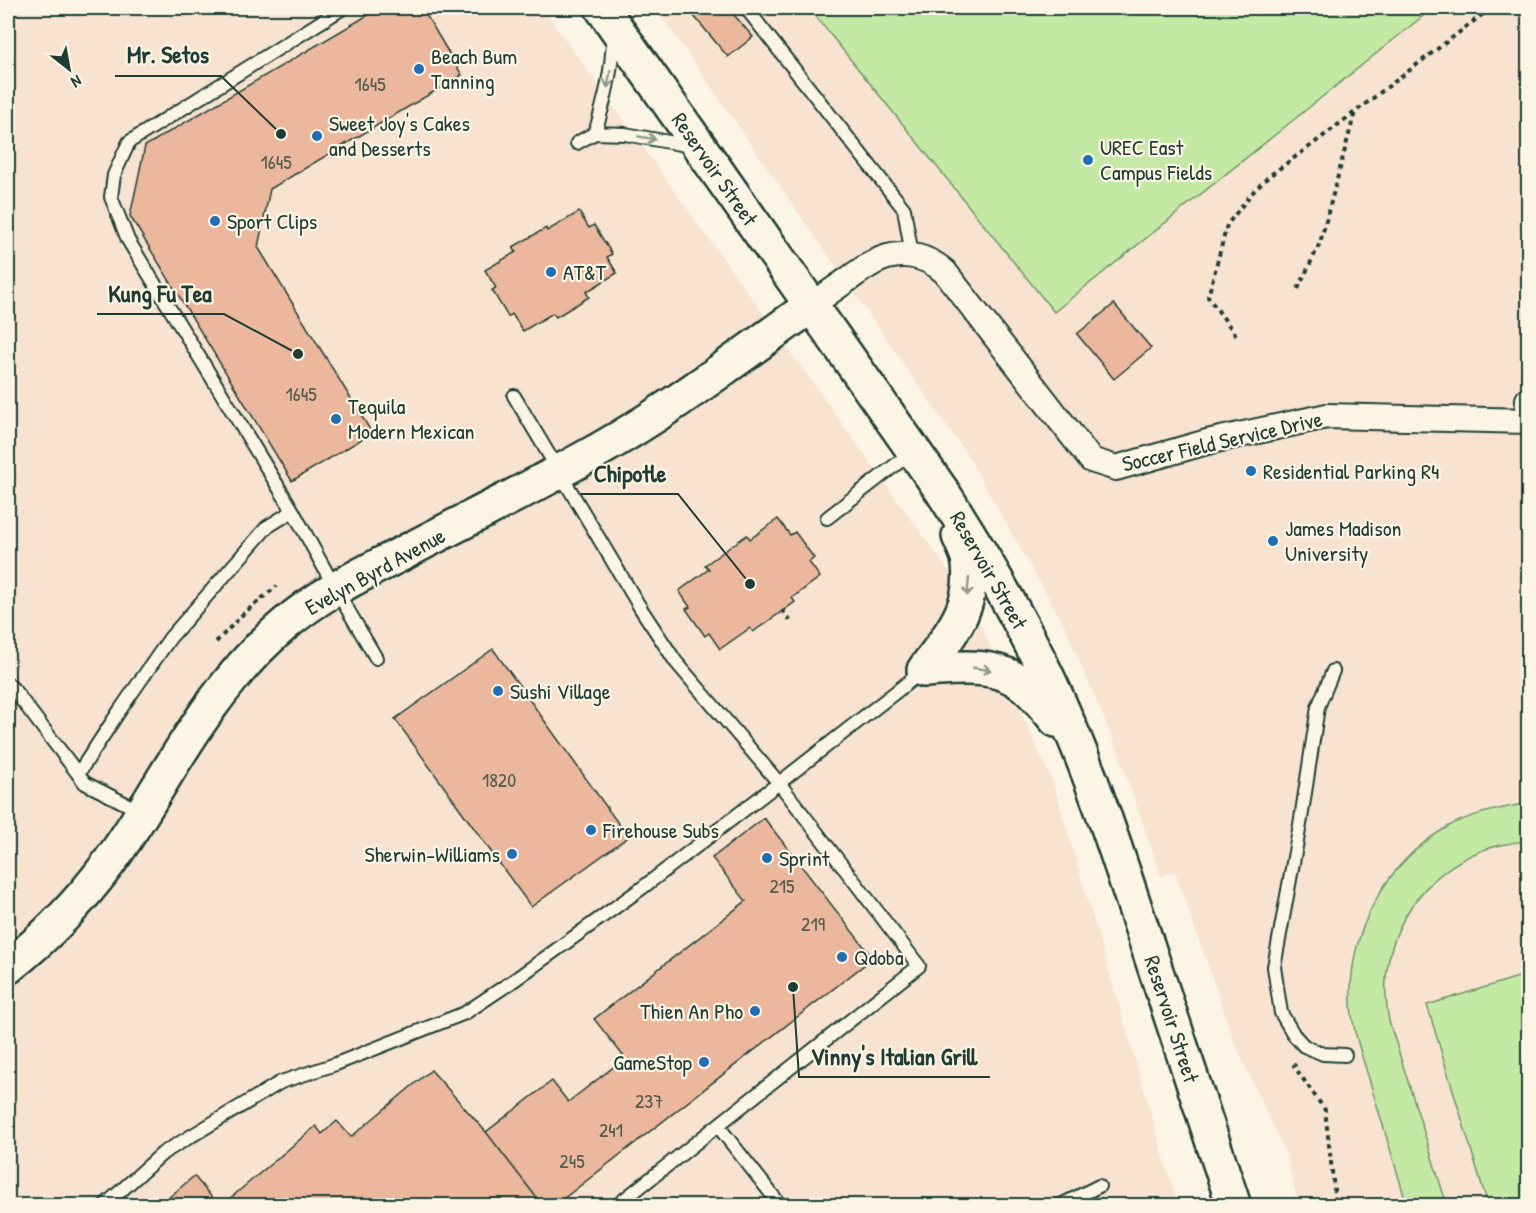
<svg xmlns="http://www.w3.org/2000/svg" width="1536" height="1213" viewBox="0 0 1536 1213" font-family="'Patrick Hand',sans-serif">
	<rect width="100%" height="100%" fill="#fcf5e5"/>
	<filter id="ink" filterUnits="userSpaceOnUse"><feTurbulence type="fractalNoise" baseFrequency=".0167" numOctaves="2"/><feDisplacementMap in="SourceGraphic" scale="12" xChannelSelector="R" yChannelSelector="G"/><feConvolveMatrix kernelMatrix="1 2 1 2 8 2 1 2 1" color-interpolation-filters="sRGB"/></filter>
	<g filter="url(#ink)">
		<path fill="#f7e3cf" d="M8,8h536l9,15 415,575 85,184 125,423h-1170z
			M656,8h872v1197h-230l-12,-51 -51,-110 -60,-173 -14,5 -44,-127 -53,-124 -95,-167z"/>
		<path fill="#c3e9a4" stroke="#71936c" stroke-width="1.5" d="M809,8h624l-379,304z
			M1518,805h10v36c-7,0 -15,2 -22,3 -63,12 -110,63 -119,126 -3,17 -1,34 2,51l58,184h-40c-13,-42 -25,-84 -38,-126 -7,-24 -17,-50 -18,-75 -3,-72 34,-142 98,-178 22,-12 46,-16 69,-21z
			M1528,974v231h-40l-61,-200z"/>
		<path fill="#ebb89d" stroke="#1f3d34" stroke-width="1.5" d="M380,8h42l40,67 -192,114 -12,58 114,186 -80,48 -162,-265 15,-70z
			M704,8h24l25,29 -25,20 -34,-41z
			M579,212l10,16 5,-3 18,29 -5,3 10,16 -31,19 3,5 -33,20 -3,-4 -30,18 -11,-17 -4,3 -16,-27 4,-2 -11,-18 31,-18 -3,-5 33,-19 1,3z
			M1114,304l37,44 -37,31 -37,-45z
			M778,519l12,16 5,-3 19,26 -5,4 11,15 -28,21 3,4 -42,30 -3,-4 -30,21 -11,-16 -4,3 -19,-27 4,-2 -11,-16 30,-22 -4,-4 42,-30 3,4z
			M493,649l135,188 -97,70 -136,-188z
			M764,818l109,140 -319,248h-11l-57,-74 66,-51 16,21 57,-44 -31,-39 152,-118 -34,-43z
			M431,1070l55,62 57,74h-322l95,-80 6,8 15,-13 14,16z
			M194,1176l25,30h-60z"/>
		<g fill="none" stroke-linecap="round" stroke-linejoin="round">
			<defs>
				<path id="lane" d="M343,8l-214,134 -15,33 -3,22 17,43 165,271 42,77 41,70
					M746,8l158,201 8,46
					M595,133c10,-34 17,-60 18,-96
					M577,143l18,-10 30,1 66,12
					M827,518l85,-66
					M1333,671l-15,36 -17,112 -27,148 7,46 13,22 10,11 19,8 22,1
					M8,684l6,6 71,93 57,29
					M78,774l42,-64 50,-72 97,-111 26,-16
					M718,1126l63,80
					M104,1206l59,-53 118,-71 55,-18 129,-51 48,-32 129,-93 137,-105 -103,-121 -35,-53 -127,-213
					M616,1206l303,-240 -140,-183 145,-113
					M1059,1206l40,-20"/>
				<path id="street" d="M812,305c12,-9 25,-18 38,-27 7,-5 15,-11 23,-15 24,-14 52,-9 72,9l146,188 25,8 91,-26 120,-26 201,5
					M1527,421l1,-21"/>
				<path id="secondary" d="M602,8l340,483c45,70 87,142 120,218 31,70 55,144 79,217 31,93 62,186 93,280
					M924,670c26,-35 53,-65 44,-112 -2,-7 -6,-15 -9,-22
					M924,670c34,-2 71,-8 100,15 12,10 22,23 32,35
					M8,967c38,-30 71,-64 100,-103 15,-20 28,-41 41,-62 39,-64 77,-128 135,-177 37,-32 80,-52 123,-74 57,-30 114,-58 170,-89 83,-44 158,-102 235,-157"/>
			</defs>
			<use href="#lane" stroke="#1f3d34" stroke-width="16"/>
			<use href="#street" stroke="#1f3d34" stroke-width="28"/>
			<use href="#secondary" stroke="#1f3d34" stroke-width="38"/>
			<path stroke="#1f3d34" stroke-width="4" stroke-dasharray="4.5 4.5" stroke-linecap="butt" d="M1298,289l22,-46 35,-131
				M1236,335l-28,-38 19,-72 24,-31 18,-18 40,-29 178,-136
				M782,610l11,14
				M216,642l27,-28 34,-28
				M1296,1064l-2,2 31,44 11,96"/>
			<use href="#lane" stroke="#fcf5e5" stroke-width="12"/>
			<use href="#street" stroke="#fcf5e5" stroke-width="24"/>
			<use href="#secondary" stroke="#fcf5e5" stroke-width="33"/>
		</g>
		<defs><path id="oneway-shaft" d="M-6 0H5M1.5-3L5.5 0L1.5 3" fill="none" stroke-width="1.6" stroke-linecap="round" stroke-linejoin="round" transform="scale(1.5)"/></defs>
		<g stroke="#8e998c">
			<use href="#oneway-shaft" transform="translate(609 79) rotate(100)"/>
			<use href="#oneway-shaft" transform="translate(647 138) rotate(10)"/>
			<use href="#oneway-shaft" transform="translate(968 587) rotate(96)"/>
			<use href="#oneway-shaft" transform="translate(982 669) rotate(8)"/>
		</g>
	</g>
	<g fill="#1f6fb2" stroke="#fcf5e5" stroke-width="2">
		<circle cx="419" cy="69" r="6"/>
		<circle cx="317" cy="136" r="6"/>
		<circle cx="1088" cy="160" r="6"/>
		<circle cx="215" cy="221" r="6"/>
		<circle cx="551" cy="272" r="6"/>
		<circle cx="336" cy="419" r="6"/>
		<circle cx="1251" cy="471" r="6"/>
		<circle cx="1273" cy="541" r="6"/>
		<circle cx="498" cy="691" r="6"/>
		<circle cx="591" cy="830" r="6"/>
		<circle cx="512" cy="854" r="6"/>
		<circle cx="767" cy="858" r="6"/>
		<circle cx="842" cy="957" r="6"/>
		<circle cx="755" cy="1011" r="6"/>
		<circle cx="704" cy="1062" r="6"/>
	</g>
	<g text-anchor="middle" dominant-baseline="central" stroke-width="4.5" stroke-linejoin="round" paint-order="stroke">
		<g font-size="20" fill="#525c4e">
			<text x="370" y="83">1645</text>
			<text x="276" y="161">1645</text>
			<text x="301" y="393">1645</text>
			<text x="499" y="779">1820</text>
			<text x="782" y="885">215</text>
			<text x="813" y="923">219</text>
			<text x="649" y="1100">237</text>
			<text x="611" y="1129">241</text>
			<text x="572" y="1160">245</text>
		</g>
		<g font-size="22" fill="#1f3d34" stroke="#fcf5e5" text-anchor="start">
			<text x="431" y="56">Beach Bum<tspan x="431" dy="25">Tanning</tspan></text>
			<text x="329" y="123">Sweet Joy's Cakes<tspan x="329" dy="25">and Desserts</tspan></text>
			<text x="1100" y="147">UREC East<tspan x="1100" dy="25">Campus Fields</tspan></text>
			<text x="227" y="221">Sport Clips</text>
			<text x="563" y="272">AT&amp;T</text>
			<text x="348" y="406">Tequila<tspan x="348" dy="25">Modern Mexican</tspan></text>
			<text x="1263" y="471">Residential Parking R4</text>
			<text x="1285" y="528">James Madison<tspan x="1285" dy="25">University</tspan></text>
			<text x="510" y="691">Sushi Village</text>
			<text x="603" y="830">Firehouse Subs</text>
			<text x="500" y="854" text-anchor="end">Sherwin-Williams</text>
			<text x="779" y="858">Sprint</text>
			<text x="854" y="957">Qdoba</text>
			<text x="743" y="1011" text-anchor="end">Thien An Pho</text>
			<text x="692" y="1062" text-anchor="end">GameStop</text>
		</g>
		<g font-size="22" fill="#1f3d34" stroke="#fcf5e5">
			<text transform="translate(715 169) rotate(55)">Reservoir Street</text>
			<text transform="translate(1222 441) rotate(-13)">Soccer Field Service Drive</text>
			<text transform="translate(989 570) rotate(60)">Reservoir Street</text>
			<text transform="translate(375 571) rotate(-29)">Evelyn Byrd Avenue</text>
			<text transform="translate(1172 1019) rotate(72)">Reservoir Street</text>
		</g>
	</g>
	<path fill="none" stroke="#1f3d34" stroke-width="2" d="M281 134L221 76H115M298 354L224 314H97M750 584L678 494H581M793 987L799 1077H990"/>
	<g fill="#1f3d34" stroke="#fcf5e5" stroke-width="2">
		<circle cx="281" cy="134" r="6"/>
		<circle cx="298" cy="354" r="6"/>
		<circle cx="750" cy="584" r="6"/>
		<circle cx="793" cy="987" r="6"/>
	</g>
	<g font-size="24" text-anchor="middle" font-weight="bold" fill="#1f3d34" stroke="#fcf5e5" stroke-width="4.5" stroke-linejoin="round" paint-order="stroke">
		<text x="168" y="63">Mr. Setos</text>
		<text x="160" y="302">Kung Fu Tea</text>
		<text x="630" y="482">Chipotle</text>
		<text x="894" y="1065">Vinny's Italian Grill</text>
	</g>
	<rect width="1536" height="1213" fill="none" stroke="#fcf5e5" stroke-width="30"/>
	<rect x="15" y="15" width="1506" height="1183" fill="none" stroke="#1f3d34" stroke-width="2" filter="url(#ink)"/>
	<g transform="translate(69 69) rotate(149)" stroke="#fcf5e5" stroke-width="4.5" paint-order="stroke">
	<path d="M0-4.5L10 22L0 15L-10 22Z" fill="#1f3d34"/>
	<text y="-9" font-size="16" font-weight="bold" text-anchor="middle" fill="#1f3d34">N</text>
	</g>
</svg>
